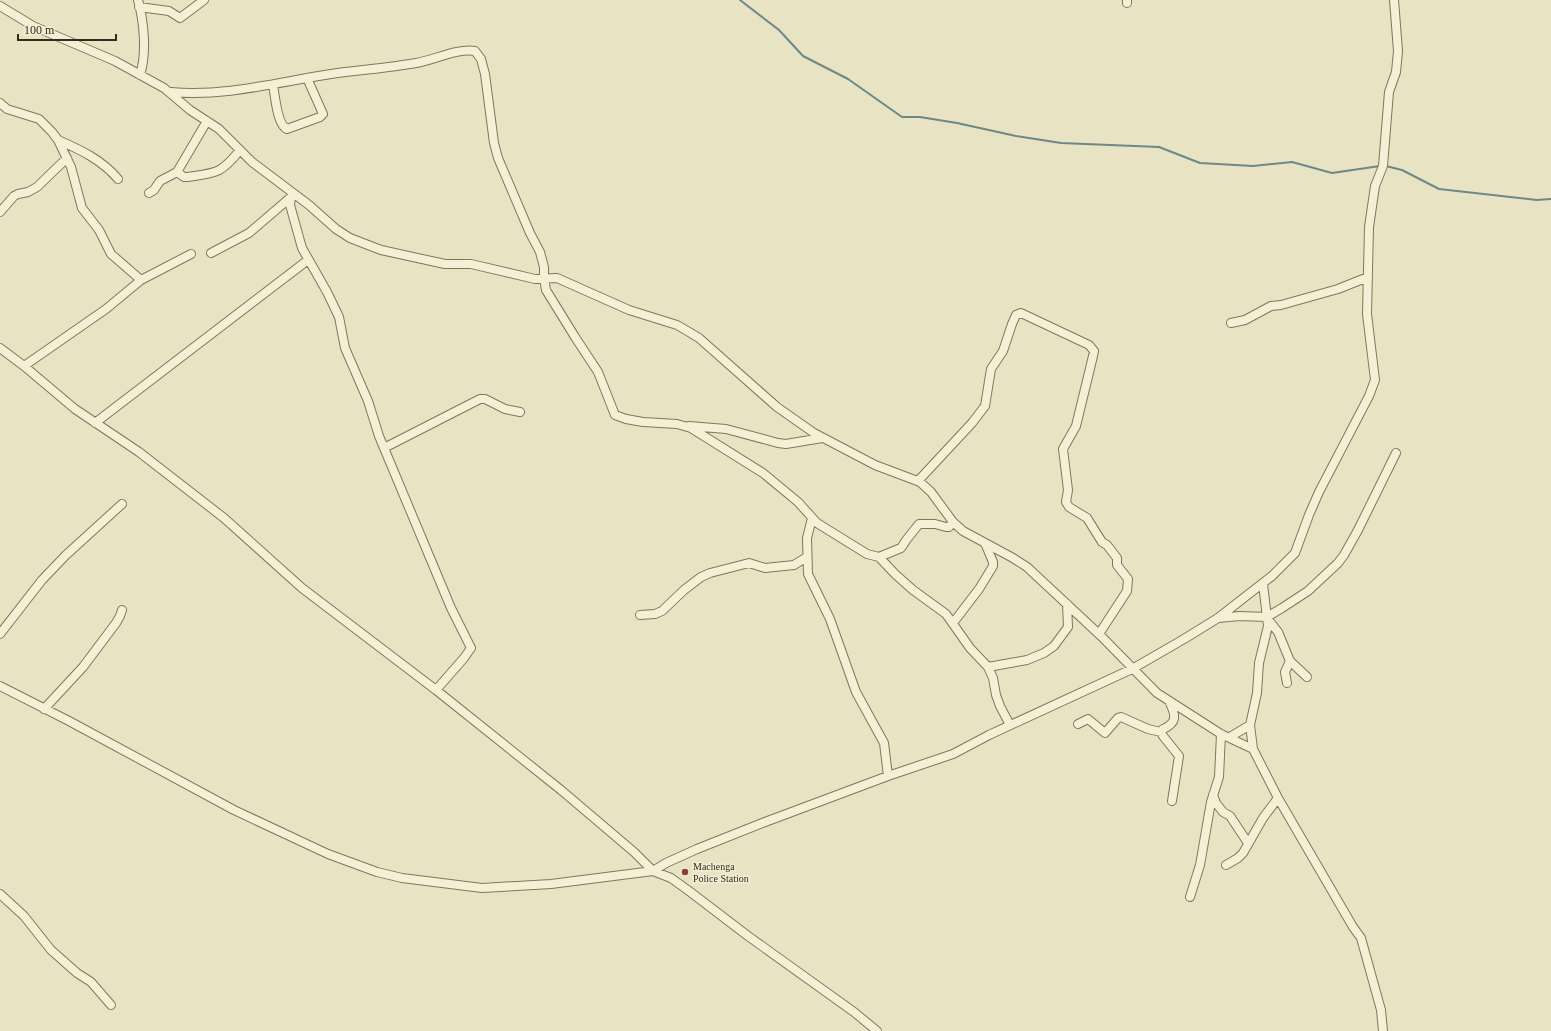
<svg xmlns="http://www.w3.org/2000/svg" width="1551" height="1031" viewBox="0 0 1551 1031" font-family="Georgia,serif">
	<rect width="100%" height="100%" fill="#e8e4c3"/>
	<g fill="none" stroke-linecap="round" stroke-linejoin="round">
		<path stroke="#6d8886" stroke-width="2" d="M740,0l39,30 24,26 45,23 54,38h18l37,6 59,13 45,7 98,4 41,16 53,3 39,-4 40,11 48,-7
			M1386,166l16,4 37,19 98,11 14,-1"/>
		<defs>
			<path id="minor" d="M138,0c6,22 9,53 2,75
				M1127,3v-3
				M0,6l33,20 82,35 49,27 26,22 29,19 33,33 57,43 27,24 14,9 31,12 64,14h26l64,15 22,-1 72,32 48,15 7,4 15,9 78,69 37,26 61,32 45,17 11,10 22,30 10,9 50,27 14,9 74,69 56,57 64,41 32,15
				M139,7l30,4 11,7 24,-18
				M273,85c2,10 4,40 14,44l33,-12 3,-3 -16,-36
				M171,92c54,5 107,-10 160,-18 28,-4 57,-6 85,-11 18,-3 42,-15 59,-12l6,8 4,15 9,69 4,15 32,75 10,19 4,15v11l2,12 29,47 23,35 17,43 11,4 17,3 34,2 14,4 72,45 35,29 19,21 50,31 12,3 16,17 18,16 33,24 24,34 18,19 5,11 3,17 4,11 10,19
				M0,103l7,6 32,10 13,13 6,8 13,27 11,41 17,22 12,24 30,26
				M58,140c23,10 44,20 60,39
				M177,172l7,5h3c29,-4 34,-3 53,-27
				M149,193l5,-3 6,-9 17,-9 30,-51
				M293,193l-2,4 -1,8 12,43 25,44 12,25 6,31 23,53 11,35 72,172 20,40 -7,10 -28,32
				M0,212l14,-16 4,-2 10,-2 9,-5 30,-29
				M211,253l38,-20 42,-36
				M1231,323l14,-3 26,-14 10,-1 57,-16 30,-12
				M0,348l24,18 51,43 64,43 85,66 78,70 134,102 125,100 73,62 19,19 13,-8 31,-14 68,-27 123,-46 65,-22 36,-19 143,-66 52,-30 34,-21 54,-42 23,-23 14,-38 10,-23 50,-96 6,-16 -8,-66 2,-87 6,-41 8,-20 6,-74 7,-20 2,-21 -4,-51
				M24,366l82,-57 35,-29 50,-26
				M95,423l213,-163
				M689,426l37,3 52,14 8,1 36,-6
				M384,448l96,-49h5l20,10 15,3
				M918,481l54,-58 13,-17 6,-37 12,-18 9,-27 4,-9 5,-2 68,32 5,6 -1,5 -17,70 -13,23 5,41 -2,12 3,5 18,11 15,24 5,3 10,13v7l11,14 -1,12 -28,43
				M812,518l-5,20 1,36 22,45 26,73 28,51 4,33
				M879,557l22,-9 6,-9 12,-15h16l11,3h3l4,-5
				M1263,584l5,42 -9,37 -2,30 -7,32 3,24 25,49 75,129 8,11 20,72 2,21
				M640,615l15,-1 7,-3 22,-21 17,-13 9,-4 39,-10 16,5 29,-3 13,-8
				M1218,618l22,-2 27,1 15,-9 26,-17 30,-28 6,-8 14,-25 38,-77
				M1267,618l11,14 12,29 17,16
				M953,623l26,-34 14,-23v-4l-8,-19
				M0,634l42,-54 24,-25 56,-51
				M988,667l39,-7 17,-7 10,-7 14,-19 -1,-23
				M1287,683l-2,-11 5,-11
				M0,686l69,35 165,89 94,44 49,18 25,6 80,10 69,-4 102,-13 18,7 18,13 59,45 106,76 23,19
				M1170,703c6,13 7,20 -7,26l-2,3 2,4 16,20 -7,45
				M44,709l39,-42 33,-44 4,-7 2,-6
				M1078,724l10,-5 17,14 13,-15 3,-1 27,12 13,3
				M1230,737l20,-12
				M1213,795l3,8 7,9 7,4 18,27
				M1226,865l12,-7 5,-5 20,-35 15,-20
				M0,894l24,22 27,34 26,23 14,9 20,23
				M1190,897l10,-32 11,-63 8,-25 2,-43"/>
		</defs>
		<use href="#minor" stroke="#80765c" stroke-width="10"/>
		<use href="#minor" stroke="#f4f0d5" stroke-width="8"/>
	</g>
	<circle fill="#894133" stroke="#f1edd2" stroke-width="1.5" cx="685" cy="872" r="4"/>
	<g text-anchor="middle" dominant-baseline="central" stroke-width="3" stroke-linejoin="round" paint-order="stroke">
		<g font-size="10" fill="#322b1e" stroke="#f1edd2" text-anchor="start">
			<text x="693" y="866">Machenga<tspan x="693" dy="12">Police Station</tspan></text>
		</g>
	</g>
	<path d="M18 34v6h98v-6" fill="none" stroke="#322b1e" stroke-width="2"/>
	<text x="24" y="34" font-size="12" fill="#322b1e" stroke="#f1edd2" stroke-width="3" paint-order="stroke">100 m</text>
</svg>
